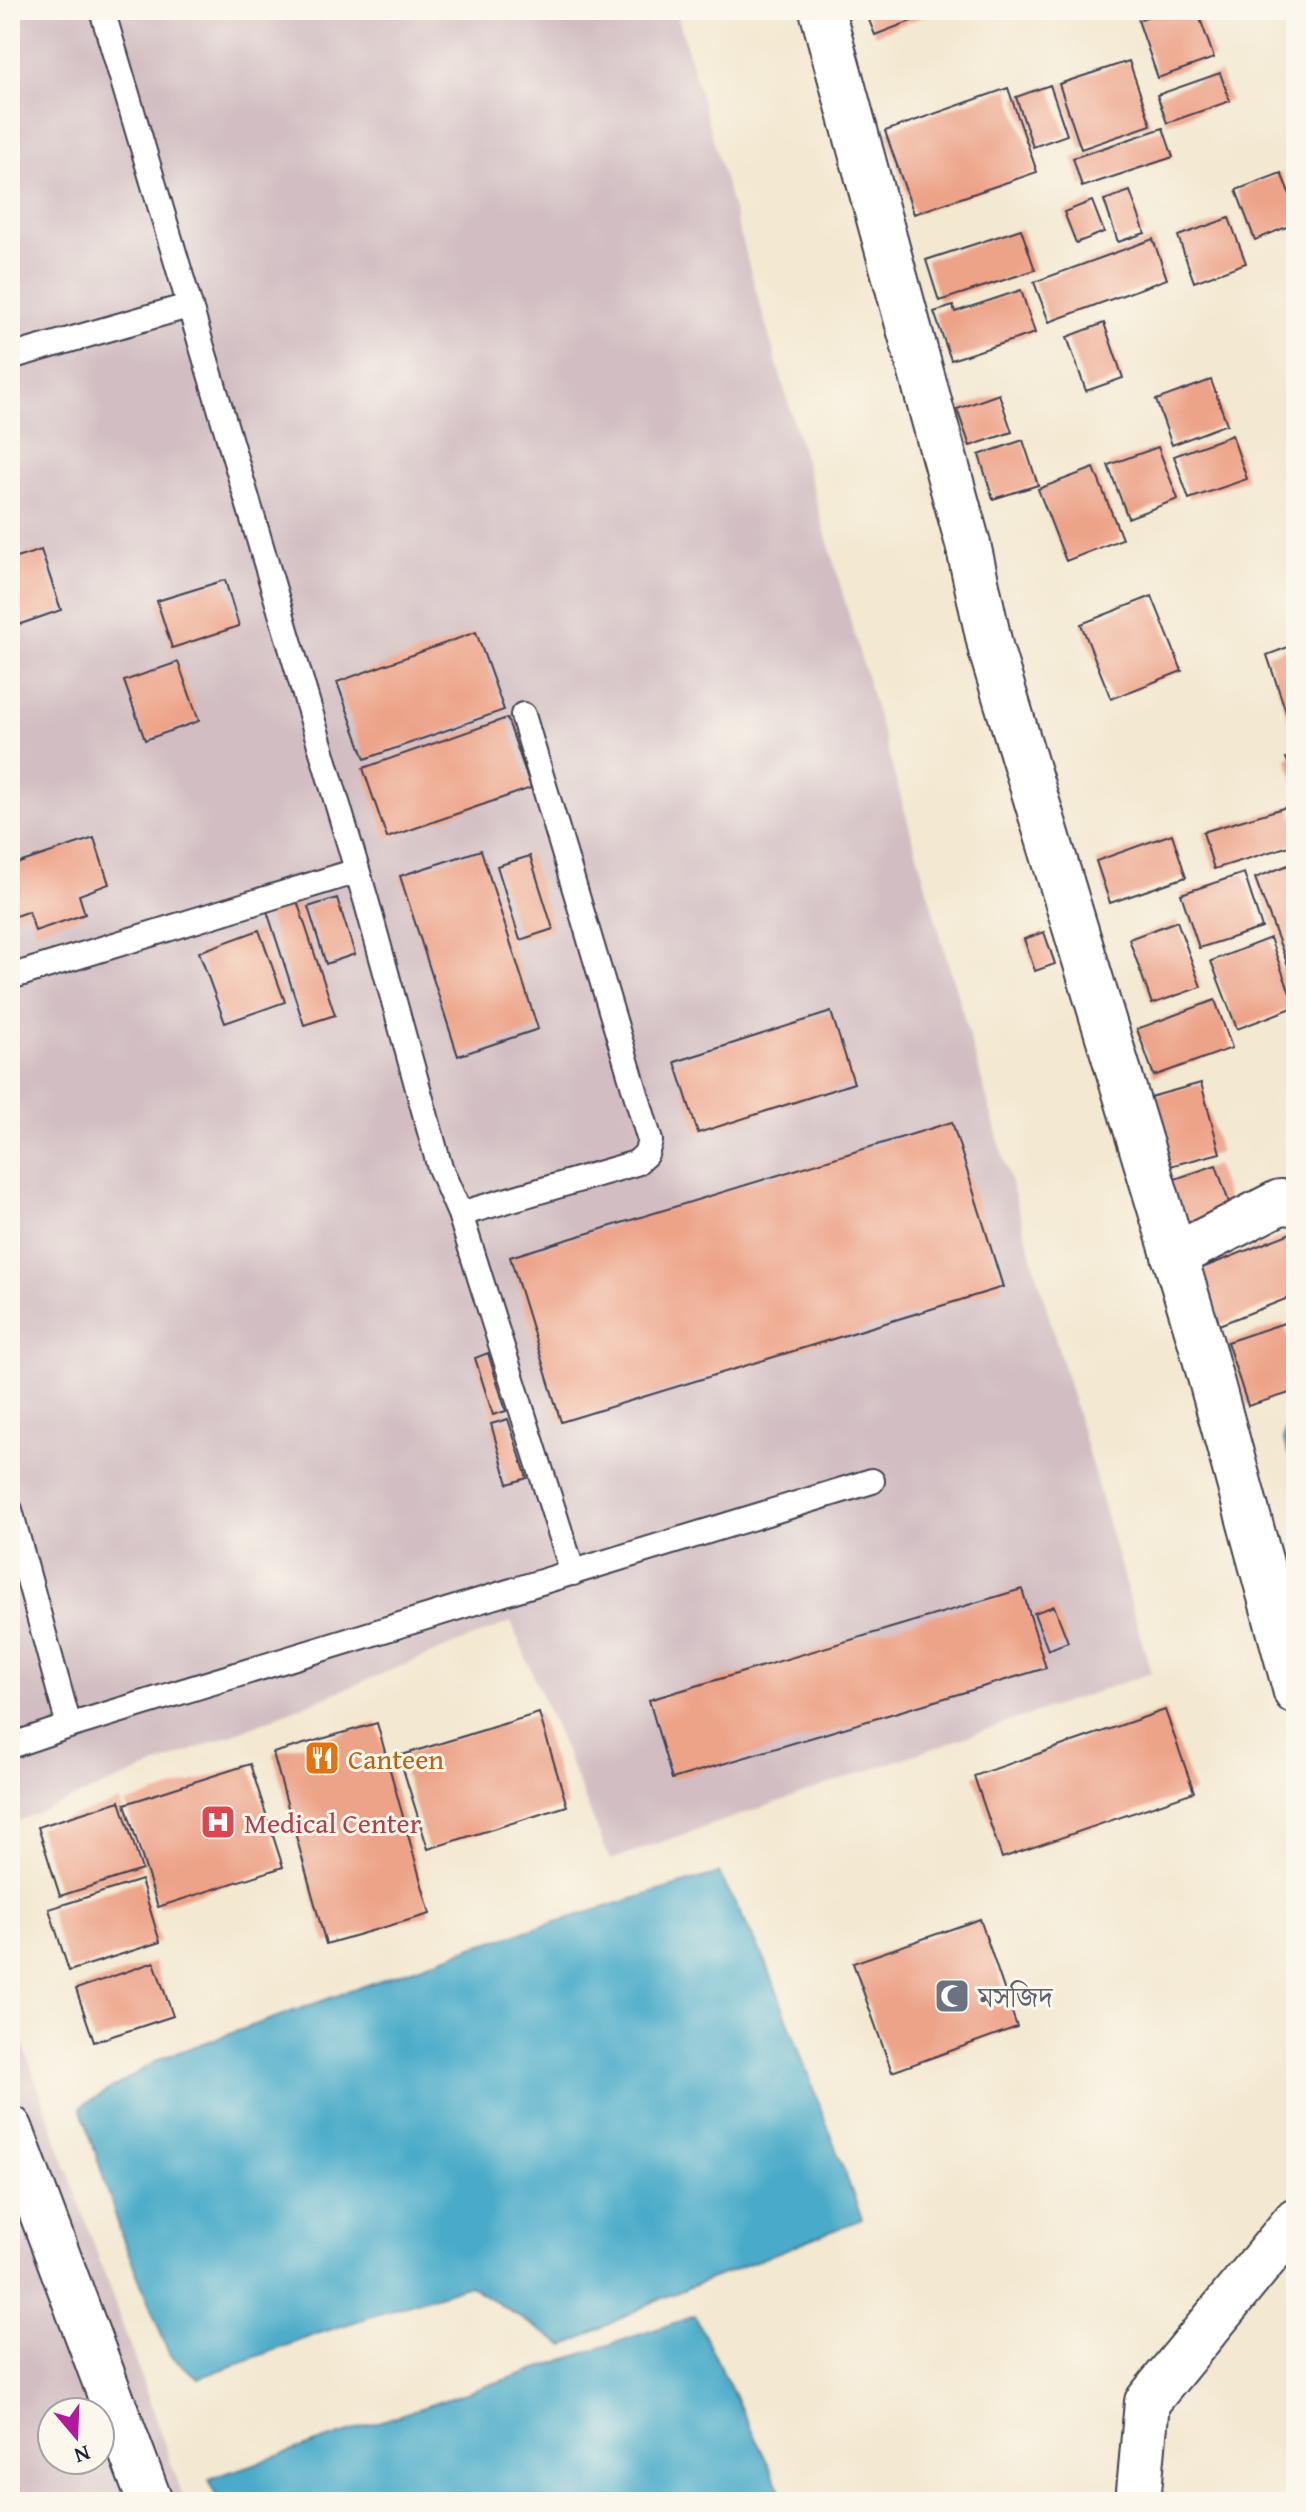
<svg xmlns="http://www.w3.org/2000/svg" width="1306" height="2512" viewBox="0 0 1306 2512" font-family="'Gentium Book Plus','Noto Serif Bengali',serif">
	<rect width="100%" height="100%" fill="#fbf7ec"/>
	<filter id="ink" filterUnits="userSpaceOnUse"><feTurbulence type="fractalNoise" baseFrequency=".0125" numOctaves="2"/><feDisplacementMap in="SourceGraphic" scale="16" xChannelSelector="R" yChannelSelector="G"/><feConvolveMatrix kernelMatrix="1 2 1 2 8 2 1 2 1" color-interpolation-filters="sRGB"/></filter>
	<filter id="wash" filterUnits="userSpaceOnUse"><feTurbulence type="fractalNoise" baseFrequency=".006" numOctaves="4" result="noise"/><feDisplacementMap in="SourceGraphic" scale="32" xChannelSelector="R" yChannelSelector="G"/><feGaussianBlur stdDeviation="1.8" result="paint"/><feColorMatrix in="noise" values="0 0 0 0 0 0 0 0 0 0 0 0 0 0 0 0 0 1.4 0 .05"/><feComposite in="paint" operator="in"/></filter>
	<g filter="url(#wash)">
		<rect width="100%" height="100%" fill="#f3e8d0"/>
		<path fill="#d2bec2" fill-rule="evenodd" d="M10,10h666l475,1663 -541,187 -99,-238 -501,202z
			M10,2007l175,495h-175zM52,2412h48v48h-48z"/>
		<path fill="#49abc9" stroke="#366682" stroke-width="2" d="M1296,1415v58l-13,-33 6,-22z
			M719,1873l47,89 96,257 -207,82 -90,45 -96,-61 -152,49 -118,44 -29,-22 -47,-117 -42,-132 81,-49 314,-112z
			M695,2316l92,186h-568l-10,-23z"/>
		<g id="blocks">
			<path fill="#eda388" d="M865,10h75l-65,25z
				M1167,10h30l17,48 -56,20 -20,-58z
				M1129,61l22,64 -70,24 -22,-65z
				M1220,73l10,28 -63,22 -10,-28z
				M1050,85l17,50 -34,12 -17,-50z
				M1008,88l29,84 -123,42 -29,-83z
				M1163,128l10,29 -91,30 -9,-29z
				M1281,173l15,36v14l-41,17 -19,-50z
				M1130,191l15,42 -27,9 -14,-42z
				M1092,201l12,31 -28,11 -12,-31z
				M1229,218l17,45 -52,19 -16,-46z
				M1021,229l14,41 -96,31 -13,-41z
				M1153,239l14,40 -118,43 -15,-40z
				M1021,290l14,43 -84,27 -17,-48 19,-6 2,6z
				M1104,323l19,55 -37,13 -19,-54z
				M1211,380l16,44 -55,21 -16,-45z
				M999,394l13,38 -42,14 -13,-37z
				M1232,435l15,44 -58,20 -15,-43z
				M1023,440l15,45 -45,14 -14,-44z
				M1158,447l20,52 -50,19 -20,-53z
				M1094,468l28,71 -56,22 -28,-72z
				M41,550l20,60 -49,17 -2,-67z
				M225,580l14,46 -67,22 -15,-47z
				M1152,596l30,75 -71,28 -30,-75z
				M476,632l28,78 -139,49 -28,-77z
				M1296,644v95h-1l-28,-84z
				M178,662l21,59 -54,19 -21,-59z
				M507,718l24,70 -144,50 -24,-70z
				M1296,754v28l-10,-24z
				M1290,806l6,19v19l-82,25 -11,-37z
				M1172,834l14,43 -76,26 -14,-42z
				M94,838l15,46 -30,11 6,19 -50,17 -6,-20 -19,7v-52z
				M481,850l57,179 -80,27 -58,-180z
				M530,856l23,73 -33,11 -23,-74z
				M1296,862v112l-4,2 -37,-98z
				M1244,873l18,55 -63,20 -18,-54z
				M337,898l18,56 -29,10 -18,-57z
				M297,901l38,114 -31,10 -37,-114z
				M1177,921l24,66 -49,17 -23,-65z
				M259,930l26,72 -60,21 -26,-71z
				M1044,932l11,32 -20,7 -11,-32z
				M1270,938l25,69 -58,22 -26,-68z
				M1215,1000l17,48 -78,28 -17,-47z
				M831,1012l23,71 -156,50 -23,-71z
				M1201,1083l19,70 -58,15 -19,-69z
				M952,1122l51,165 -442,135 -51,-165z
				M1216,1165l17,49 -53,18 -17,-49z
				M1296,1231v64l-77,30 -22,-55z
				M1284,1323l12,35v33l-48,15 -21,-64z
				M488,1353l18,58 -13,4 -18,-57z
				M508,1419l19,59 -19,6 -17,-60z
				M1022,1589l24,79 -374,111 -23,-79z
				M1054,1606l14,36 -20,8 -14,-37z
				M1165,1710l29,82 -192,66 -28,-82z
				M539,1713l28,93 -139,43 -29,-93z
				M377,1723l53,191 -104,30 -53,-191z
				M250,1764l33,103 -125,40 -33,-103z
				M120,1801l22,69 -82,26 -22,-69z
				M141,1880l19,62 -91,29 -20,-62z
				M980,1919l37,108 -125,45 -39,-109z
				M154,1962l19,54 -79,26 -18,-53z"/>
		</g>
	</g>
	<g filter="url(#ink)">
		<use href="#blocks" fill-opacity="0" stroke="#414051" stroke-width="2"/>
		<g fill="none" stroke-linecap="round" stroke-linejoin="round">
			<defs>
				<path id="lane" d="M102,10l264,890 74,268 20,46 176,-51 10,-9 4,-13 -127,-426
					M10,357l178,-51
					M10,977l347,-106
					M460,1214l113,359
					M10,1510l59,216 -59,20
					M69,1726l803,-245"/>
				<path id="street" d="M1174,1256l106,-54 16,1
					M10,2128l140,374"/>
				<path id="secondary" d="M822,10l146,534 23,106 209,690 96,352
					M1138,2502l9,-100 149,-182"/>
			</defs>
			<use href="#lane" stroke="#414051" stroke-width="28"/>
			<use href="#street" stroke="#414051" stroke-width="48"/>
			<use href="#secondary" stroke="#414051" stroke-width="48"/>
			<use href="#lane" stroke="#fff" stroke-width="24"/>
			<use href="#street" stroke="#fff" stroke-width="44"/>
			<use href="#secondary" stroke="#fff" stroke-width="44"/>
		</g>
	</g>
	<defs>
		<symbol id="restaurant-square" viewBox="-11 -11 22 22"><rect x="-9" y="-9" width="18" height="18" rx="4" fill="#e8710a" stroke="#fbf7ec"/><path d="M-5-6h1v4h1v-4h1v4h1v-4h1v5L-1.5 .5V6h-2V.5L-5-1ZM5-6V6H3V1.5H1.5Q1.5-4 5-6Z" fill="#fff"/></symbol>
		<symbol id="hospital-square" viewBox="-11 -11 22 22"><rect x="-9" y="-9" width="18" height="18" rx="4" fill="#e0444e" stroke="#fbf7ec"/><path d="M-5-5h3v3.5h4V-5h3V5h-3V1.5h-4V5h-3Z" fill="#fff"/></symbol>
		<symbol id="mosque-square" viewBox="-11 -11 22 22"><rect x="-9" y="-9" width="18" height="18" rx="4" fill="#6b7280" stroke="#fbf7ec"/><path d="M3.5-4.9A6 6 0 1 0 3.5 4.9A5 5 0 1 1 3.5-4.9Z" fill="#fff"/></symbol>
	</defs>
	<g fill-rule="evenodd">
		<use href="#restaurant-square" x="302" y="1738" width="40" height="40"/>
		<use href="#hospital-square" x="198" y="1802" width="40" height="40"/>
		<use href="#mosque-square" x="932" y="1976" width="40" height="40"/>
	</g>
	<g text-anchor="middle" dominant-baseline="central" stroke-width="6" stroke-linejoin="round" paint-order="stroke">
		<g font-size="28" fill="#c56008" stroke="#fbf7ec" text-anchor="start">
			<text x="348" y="1758">Canteen</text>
		</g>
		<g font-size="28" fill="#be3a42" stroke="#fbf7ec" text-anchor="start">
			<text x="244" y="1822">Medical Center</text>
		</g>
		<g font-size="28" fill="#5b616d" stroke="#fbf7ec" text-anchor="start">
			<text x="978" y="1996">মসজিদ</text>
		</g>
	</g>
	<rect width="1306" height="2512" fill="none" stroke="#fbf7ec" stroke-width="40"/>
	<g transform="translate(76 2436) rotate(161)"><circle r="38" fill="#fbf7ec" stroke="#a4a2a5" stroke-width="2"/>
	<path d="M0-6L14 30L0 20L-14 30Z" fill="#b5179e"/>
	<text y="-12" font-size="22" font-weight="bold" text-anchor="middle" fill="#22223b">N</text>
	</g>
</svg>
